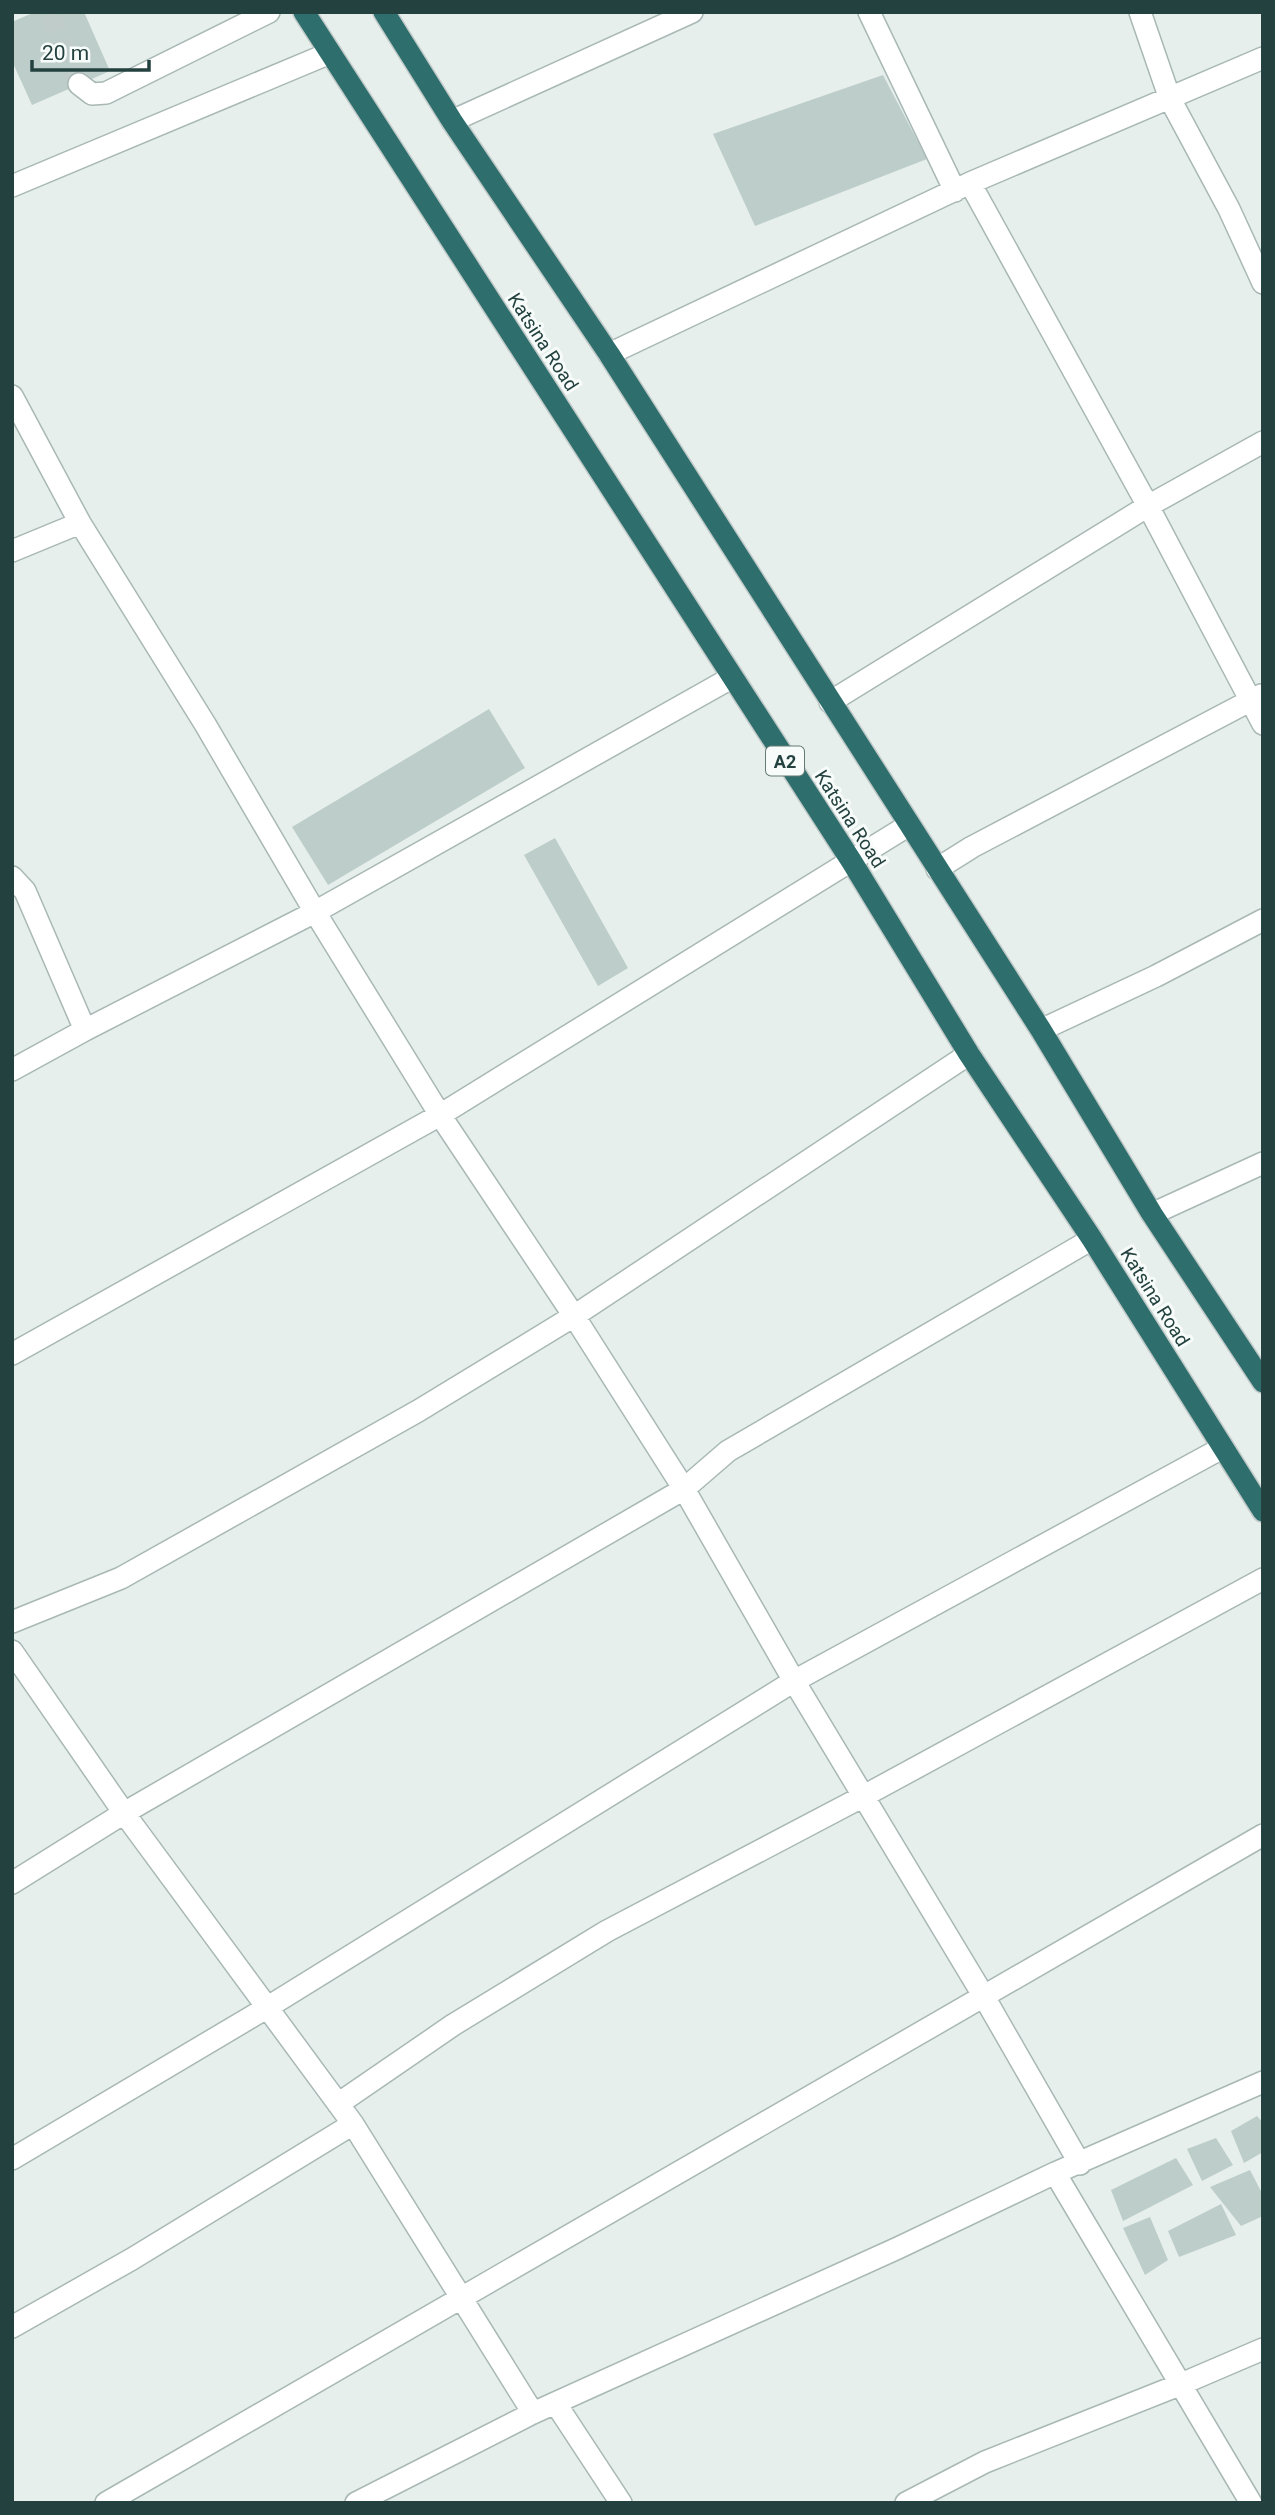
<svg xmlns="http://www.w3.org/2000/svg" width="1275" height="2515" viewBox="0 0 1275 2515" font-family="Roboto,sans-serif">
	<rect width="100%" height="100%" fill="#e6efec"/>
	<path fill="#bdcdc9" d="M35,12h49l26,59 -78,34 -20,-44v-39z
		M883,75l44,84 -172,67 -42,-92z
		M489,709l36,59 -197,117 -36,-58z
		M555,838l73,130 -30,18 -74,-131z
		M1257,2116l6,7v29l-19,11 -13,-32z
		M1216,2138l17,27 -31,16 -15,-32z
		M1176,2158l17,27 -70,36 -12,-31z
		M1250,2170l13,25v21l-22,10 -31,-39z
		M1221,2204l15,31 -57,22 -11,-26z
		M1150,2217l18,43 -23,15 -22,-47z"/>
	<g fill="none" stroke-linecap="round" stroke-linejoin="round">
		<path stroke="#bfccc9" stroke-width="21" stroke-dasharray="21 10" stroke-linecap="butt" d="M49,12l30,72"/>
		<defs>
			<path id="minor" d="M869,12l86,179
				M1140,12l30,87 59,110 34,74
				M79,84l13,10 14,-1 163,-81
				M452,121l240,-109
				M970,183l178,323 115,218
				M12,186l318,-133
				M609,354l361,-171 293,-125
				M12,396l68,127 -68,28
				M80,523l125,201 110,188 416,-234
				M830,702l318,-196 115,-64
				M937,869l35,-22 289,-152
				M12,877l13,14 60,139
				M1041,1030l115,-54 107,-56
				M969,1054l-395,262 110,173 110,192 189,314 97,169
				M12,1070l73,-40 230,-118 125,203 134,201 -156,95 -297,167 -109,44
				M1152,1214l111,-51
				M12,1354l428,-239 469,-290
				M12,1651l112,162 229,311 180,289
				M12,1883l112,-70 560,-324 44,-38 364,-212
				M338,2104l115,-79 154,-94 255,-134 401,-218
				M12,2159l256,-152 526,-326 428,-233
				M1055,2173l196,330
				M12,2327l120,-68 221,-135
				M556,2404l65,99
				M106,2503l1157,-668
				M356,2503l177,-90 365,-165 157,-75 208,-91
				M906,2503l79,-41 194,-77 84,-36"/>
			<path id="highway" d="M304,12l548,850 117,192 123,185 171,272
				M384,12l68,109 157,233 432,676 111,184 111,168"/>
		</defs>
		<use href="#minor" stroke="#a8b8b5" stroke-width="24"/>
		<use href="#highway" stroke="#c1cac9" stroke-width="24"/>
		<use href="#minor" stroke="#fff" stroke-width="21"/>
		<use href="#highway" stroke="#2e6f6d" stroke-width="21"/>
	</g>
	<g text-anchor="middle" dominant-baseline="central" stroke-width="6" stroke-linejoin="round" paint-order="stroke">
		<rect fill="#f7fbf9" stroke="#637a77" stroke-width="2" x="766" y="746.5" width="38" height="29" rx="5"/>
		<g font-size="18" font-weight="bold" fill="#23423f">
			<text x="785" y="761">A2</text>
		</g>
		<g font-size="19" fill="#23423f" stroke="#f7fbf9">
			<text transform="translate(543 342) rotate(57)">Katsina Road</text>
			<text transform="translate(850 819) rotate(57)">Katsina Road</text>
			<text transform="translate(1155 1297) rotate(58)">Katsina Road</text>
		</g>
	</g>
	<rect width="1275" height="2515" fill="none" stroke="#23423f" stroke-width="28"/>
	<path d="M32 60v10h117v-10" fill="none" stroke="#23423f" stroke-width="3.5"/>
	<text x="42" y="60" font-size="21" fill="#23423f" stroke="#f7fbf9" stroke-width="5" paint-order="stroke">20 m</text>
</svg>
